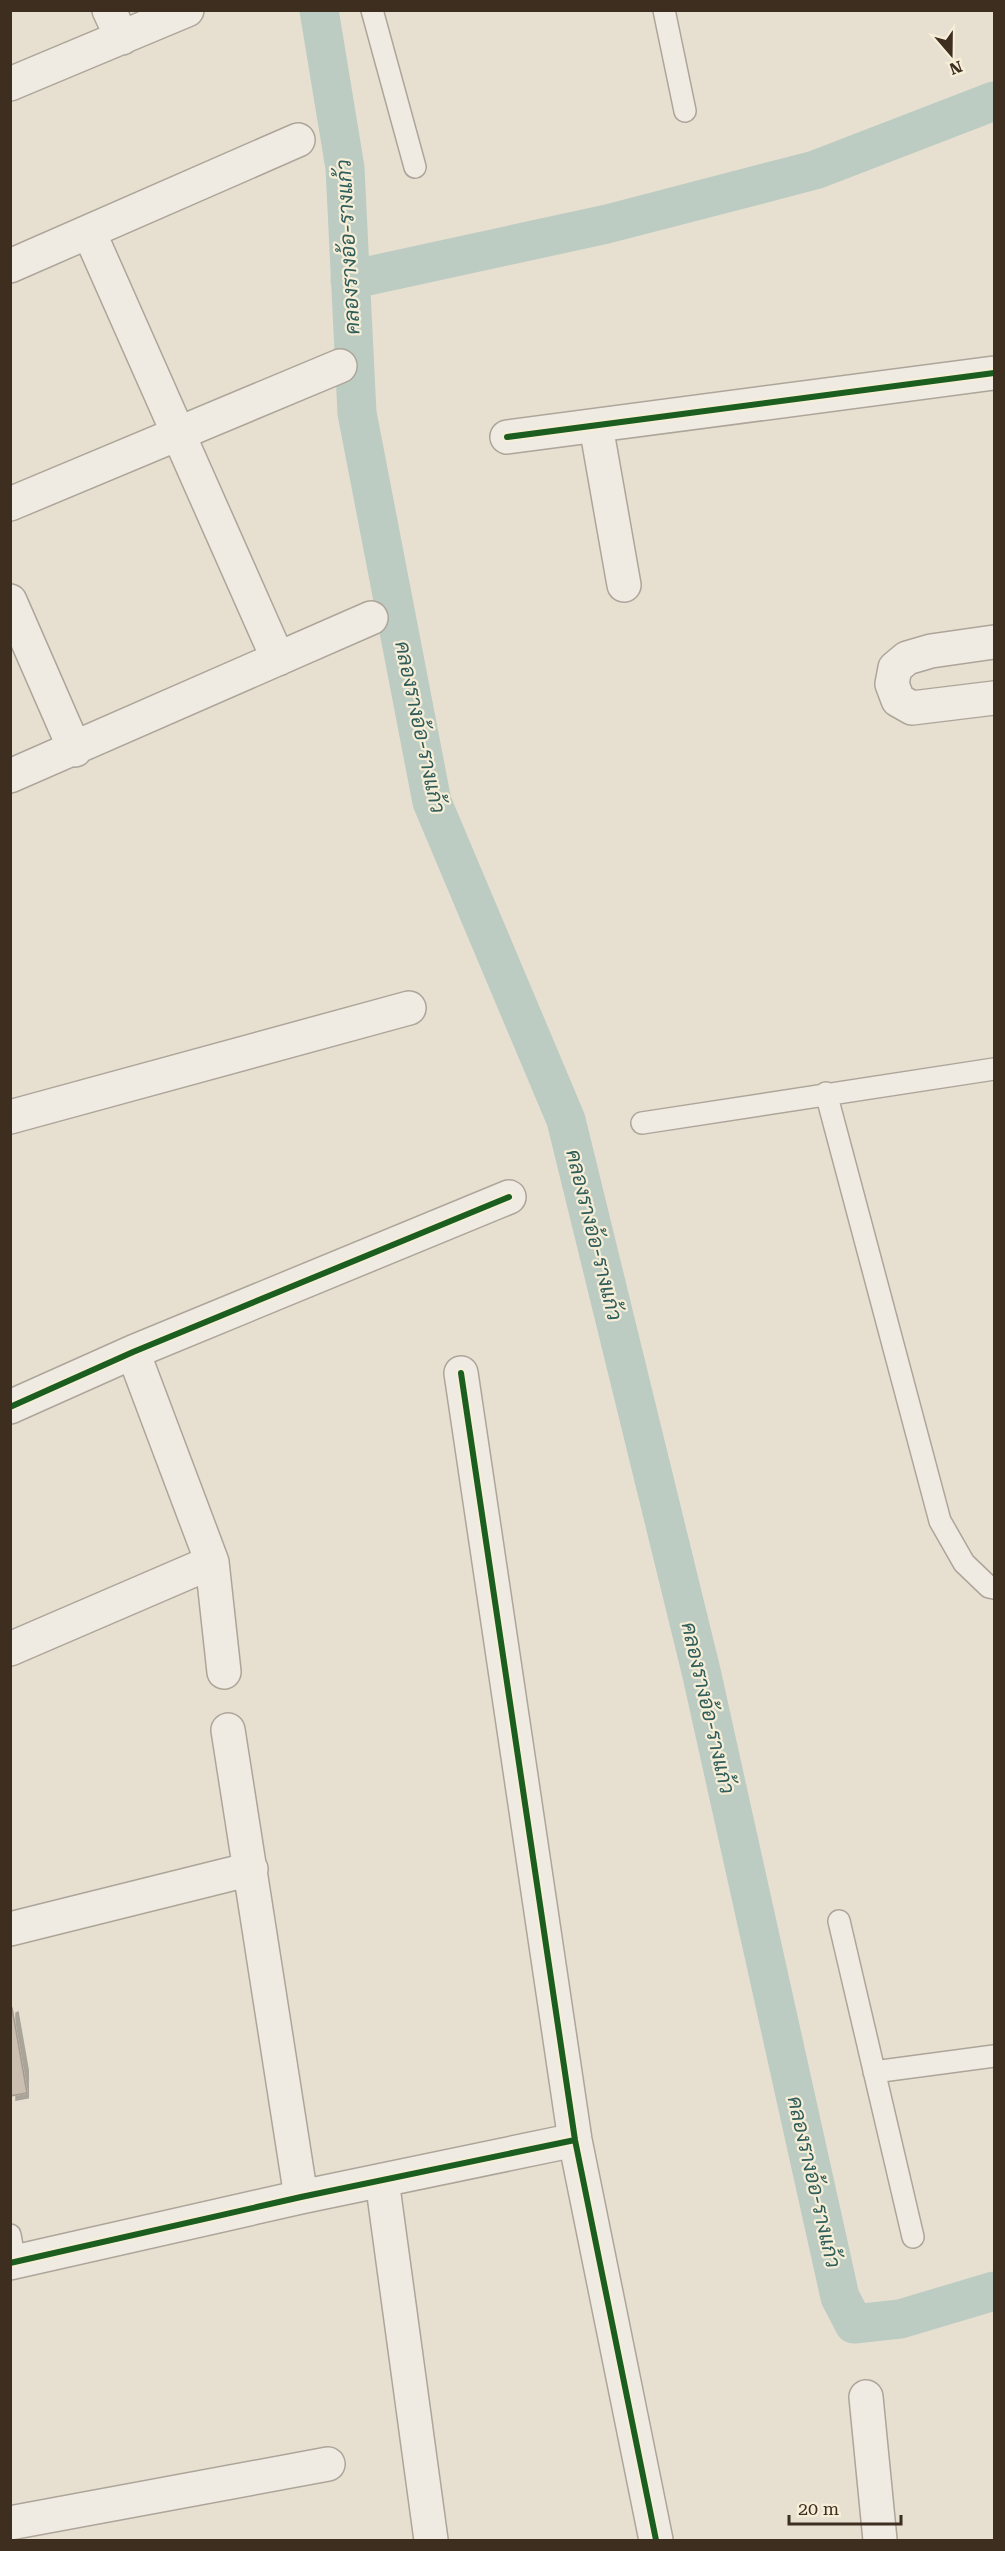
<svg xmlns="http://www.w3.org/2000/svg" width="1005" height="2551" viewBox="0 0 1005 2551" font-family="'Roboto Serif',Sarabun,serif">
	<defs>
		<filter id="shadow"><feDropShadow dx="6" dy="4" stdDeviation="0" flood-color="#0004"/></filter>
	</defs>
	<rect width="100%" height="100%" fill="#e7e0d1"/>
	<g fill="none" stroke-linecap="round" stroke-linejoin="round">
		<path stroke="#bcccc2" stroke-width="39" d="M319,10l26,158 12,245 75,389 134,318 135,551 139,626 14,27 46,-5 94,-28
			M350,280l257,-56 208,-54 179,-69"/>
	</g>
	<path fill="#cbbfb2" stroke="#a89c90" stroke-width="1.5" filter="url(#shadow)" d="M12,2008l15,85 -17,3v-87z"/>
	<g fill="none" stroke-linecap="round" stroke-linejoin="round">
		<defs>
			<path id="lane" d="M372,10l43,157
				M664,10l21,101
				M826,1093l114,428 24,42 25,24 5,1
				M642,1123l352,-54
				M839,1921l74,316
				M874,2072l120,-16
				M10,2235l5,27"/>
			<path id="street" d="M109,10l13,28
				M10,84l177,-74
				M89,232l189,427
				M10,266l288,-126
				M596,426l28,159
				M507,437l487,-64
				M10,504l330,-138
				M10,601l65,149
				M994,642l-63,9 -24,7 -12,10 -3,16 6,16 14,8 82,-10
				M10,776l361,-158
				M10,1117l399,-109
				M133,1352l79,210 12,110
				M461,1373l114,767 81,400
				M10,1407l123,-55 376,-155
				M10,1649l202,-87
				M228,1730l73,467
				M10,1929l241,-60
				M382,2180l49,360
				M10,2263l291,-66 274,-57
				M866,2397l14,143
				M10,2523l318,-59"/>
		</defs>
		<use href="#lane" stroke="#ada599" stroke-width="24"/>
		<use href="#street" stroke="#ada599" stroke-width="36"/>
		<use href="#lane" stroke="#efebe3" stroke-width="21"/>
		<use href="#street" stroke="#efebe3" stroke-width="33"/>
		<defs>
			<path id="cycleway" d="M507,437l487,-64
				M461,1373l114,767 81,400
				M10,1407l123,-55 376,-155
				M10,2263l291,-66 274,-57"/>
		</defs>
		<use href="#cycleway" stroke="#f7eed8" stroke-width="10"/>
		<use href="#cycleway" stroke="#1b5e20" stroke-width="6"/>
	</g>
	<g text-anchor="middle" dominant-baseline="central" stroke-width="4.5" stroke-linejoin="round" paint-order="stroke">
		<g font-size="21" font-style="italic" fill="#2f5d5a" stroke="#f7eed8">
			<text transform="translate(348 247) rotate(-93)">คลองรางอ้อ-รางแก้ว</text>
			<text transform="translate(420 727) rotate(78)">คลองรางอ้อ-รางแก้ว</text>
			<text transform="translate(594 1235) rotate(76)">คลองรางอ้อ-รางแก้ว</text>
			<text transform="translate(708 1708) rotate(77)">คลองรางอ้อ-รางแก้ว</text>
			<text transform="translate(814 2182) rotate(77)">คลองรางอ้อ-รางแก้ว</text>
		</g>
	</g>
	<rect width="1005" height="2551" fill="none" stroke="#3d2e20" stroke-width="24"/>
	<g transform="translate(951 54) rotate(160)" stroke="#f7eed8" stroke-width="4.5" paint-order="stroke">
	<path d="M0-4.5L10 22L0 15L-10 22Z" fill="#3d2e20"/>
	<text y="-9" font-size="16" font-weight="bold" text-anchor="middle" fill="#3d2e20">N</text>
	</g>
	<path d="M789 2515v9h112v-9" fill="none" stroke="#3d2e20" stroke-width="3"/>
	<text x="798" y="2515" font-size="18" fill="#3d2e20" stroke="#f7eed8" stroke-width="4.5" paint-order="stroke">20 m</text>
</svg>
